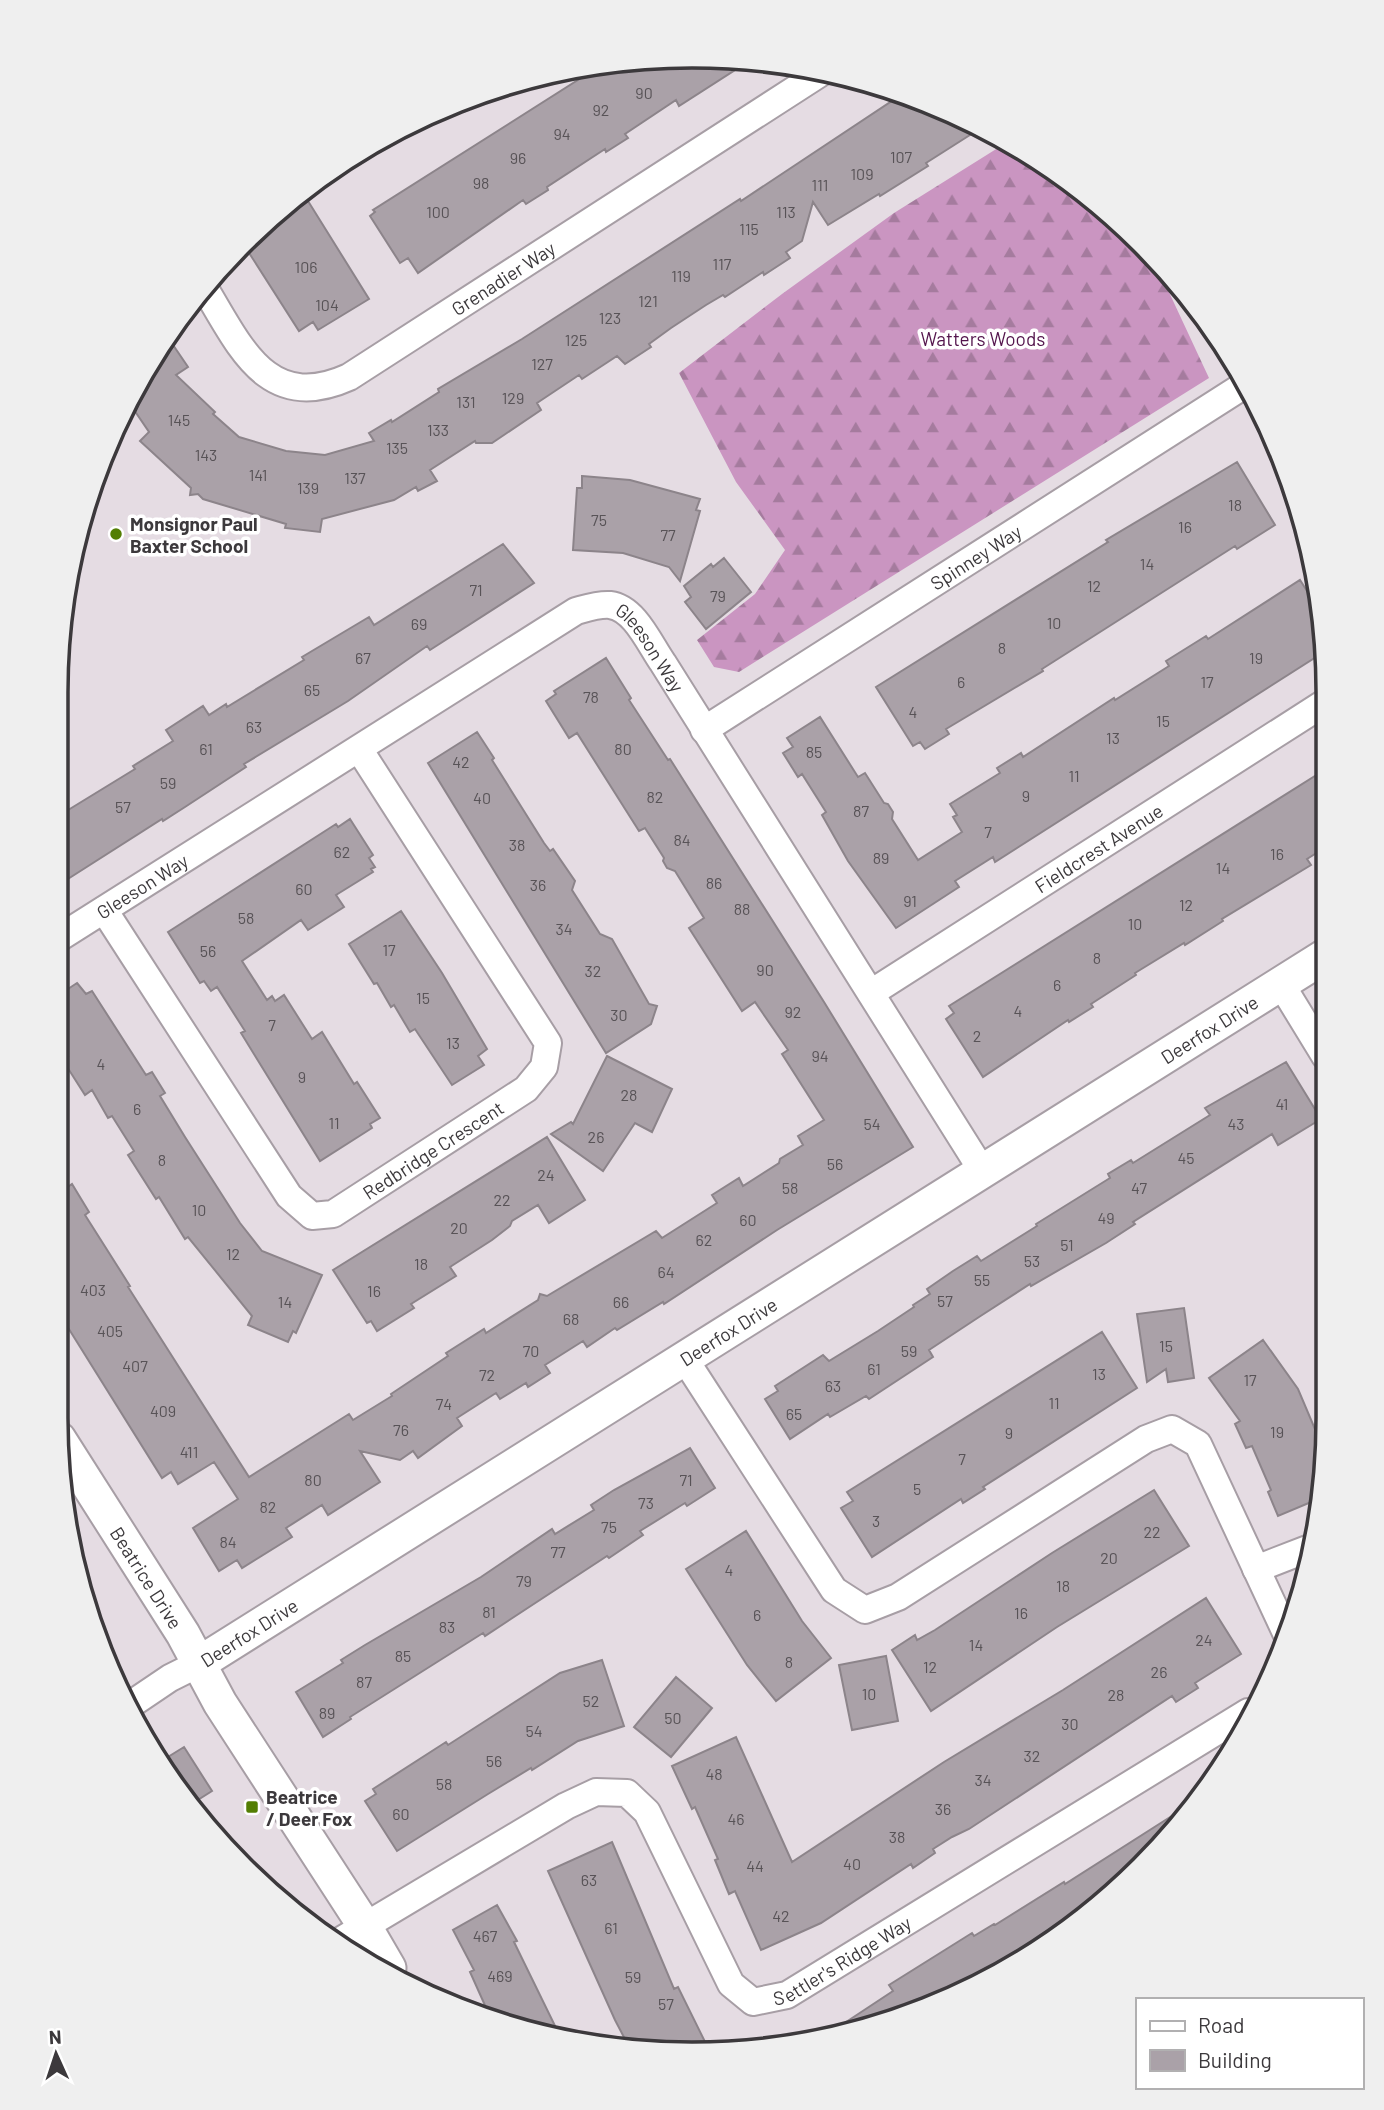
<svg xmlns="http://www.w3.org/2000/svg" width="1384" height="2110" viewBox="0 0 1384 2110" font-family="Barlow,sans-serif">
	<defs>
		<pattern id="forest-firs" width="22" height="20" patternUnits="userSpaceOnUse" patternTransform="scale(1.75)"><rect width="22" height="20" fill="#ca95c1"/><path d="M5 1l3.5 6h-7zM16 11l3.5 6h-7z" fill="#a57b9e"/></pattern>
	</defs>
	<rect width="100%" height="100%" fill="#e5dce3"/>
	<path fill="url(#forest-firs)" d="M1009,141l102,73 43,46 55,118 -470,294 -25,-5 -17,-27 58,-46 30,-44 -49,-68 -57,-109 103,-79 112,-81z"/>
	<path fill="#aaa1a8" stroke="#8c848a" stroke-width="2" d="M650,57l99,4 -70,45 -3,-6 -51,34 3,4 -22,14 -1,-3 -58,38 1,3 -22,14 -3,-4 -105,73 -10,-15 -8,5 -30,-47 5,-4 -2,-2 227,-144z
		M904,93l77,35 -55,35 2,3 -48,30 -1,-2 -51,31 -15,-23 -11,39 -16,11 4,6 -26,17 -1,-3 -38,25 -2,-2 -17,10 -35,23 -22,16 2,3 -26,17 -8,-8 -35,23 -3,-4 -42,28 4,7 -49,33h-16l-1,-2 -45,29 7,11 -19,10 -2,-4 -22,13 -72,19 -2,13 -35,-4 1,-4 -83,-25 -5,-5 -8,1 1,-7 -51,-47 9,-9 -21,-31 41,-62 19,28 -12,8 39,37 -2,2 26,23 47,14 39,4 49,-14 -5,-8 22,-13 1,2 47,-30 -1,-3 84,-50 218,-140 1,2z
		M297,195l5,9 6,-3 61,98 -51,31 -5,-8 -14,9 -55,-86z
		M1237,462l38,63 -38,24 -2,-3 -193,123 1,2 -97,58 3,5 -24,15 -5,-7 -7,4 -37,-59 232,-145 -2,-2z
		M582,476l48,4 70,19 -4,11 4,1 -20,70 -11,-14 -46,-14 -50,-3 4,-62h5z
		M503,544l31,39 -104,67 -3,-4 -79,55 -104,63 2,3 -61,40 -22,14 -1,-2 -102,65v-69l75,-46 -2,-3 40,-25 -7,-11 37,-24 6,9 17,-11 1,3 77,-47 -2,-3 67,-40 5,8z
		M724,558l27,34 -45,37 -21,-27 6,-5 -7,-11 27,-22 2,3z
		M1300,580l20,31 7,39 -332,212 -2,-5 -38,24 4,6 -63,41 -48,-67 -26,-46 4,-3 -24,-38 -4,3 -15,-24 10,-6 -6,-9 33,-21 38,60 7,-4 19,30 4,1 5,8 -1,7 26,41 44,-28 -9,-15 4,-2 -7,-11 50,-31 -3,-5 24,-15 2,4 91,-59 1,2 54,-34 -3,-5 40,-25 2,3z
		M606,658l25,40 -2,2 39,60 2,-1 7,11 147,232 89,145 -136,83 -113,74 -1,-2 -46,28 -2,-2 -28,19 -4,-6 -38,24 5,8 -22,14 -2,-4 -26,16 -4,-6 -39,25 5,8 -44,32 -5,-7 -13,9 -40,-9 20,31 -52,33 -6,-10 -36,23 6,9 -50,31 -5,-8 -18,11 -26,-43 45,-29 -24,-37 -36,22 -7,-12 -9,6 -105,-168 1,-116 14,-10 17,28 -4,3 45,71 -2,1 121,190 100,-63 4,6 39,-24 -1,-2 57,-38 -2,-3 38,-24 2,4 52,-33 2,-6 7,2 109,-65 6,7 55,-35 -5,-8 27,-17 4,8 36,-23 1,-4 23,-14 -5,-9 26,-16 -42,-66 6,-4 -33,-48 -13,9 -53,-83 15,-10 -29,-47 -8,-3 -4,-7 1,-3 -19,-30 -6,3 -62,-98 -8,5 -23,-37 10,-7 -2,-3z
		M477,732l17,26 -2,2 52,83 6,8 3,-2 22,32 -3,9 28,44 12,5 37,65 8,2 -6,18 -45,29 -178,-290z
		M1326,769v78l-19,12 4,6 -89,54 1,2 -38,24 -1,-2 -49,30 1,2 -45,29 2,3 -24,15 -1,-2 -85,57 -37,-58 8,-6 -5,-7z
		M350,819l23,36 -4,3 6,9 -4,2 2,3 -37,23 8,12 -36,23 -7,-10 -59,41 25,39 5,-4 3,5 9,-6 28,44 10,-7 32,52 3,-2 23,36 -10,6 2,4 -52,33 -79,-128 4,-2 -28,-44 -6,4 -7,-10 -4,2 -32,-51 168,-108 2,3z
		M401,911l41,62 45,76 -9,7 6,9 -32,20 -37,-56 -5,3 -16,-27 -3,2 -14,-24 -3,1 -25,-40z
		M77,983l9,11 6,-3 54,84 6,-3 13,21 -5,3 25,41 55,86 22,28 60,24 -26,58 -3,-2 -5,11 -40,-17 4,-9 -64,-79 -3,2 -26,-42 -3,2 -28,-44 6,-4 -22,-35 -4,2 -16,-28 -7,5 -23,-36 6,-3 -9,-14v-47z
		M607,1056l65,33 -20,43 -17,-9 -32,48 -52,-37 20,-12 2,2z
		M1286,1062l35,57 -43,26 -6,-11 -139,88 2,2 -29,19 -75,43 -1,-2 -51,33 -50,33 4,7 -64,42 -3,-3 -36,21 -2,-3 -38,25 -25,-40 13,-8 -3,-5 48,-31 6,6 49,-30 36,-24 -1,-2 17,-11 -3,-5 26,-18 24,-15 4,5 56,-35 -1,-2 74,-46 -2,-4 23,-14 2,3 77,-48 -5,-7z
		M547,1137l38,63 -36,23 -11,-18 -26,16 -2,5 -18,14 -42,27 6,9 -45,28 3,4 -37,23 -6,-10 -4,2 -34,-53z
		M1184,1308l10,70 -26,4 -2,-13 -19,13 -10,-68z
		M1102,1332l35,56 -154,99 2,2 -22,14 -2,-4 -89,58 -31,-49 12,-7 -6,-9z
		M1263,1340l35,49 25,59v49l-45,19 -10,-24 3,-2 -19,-44 -6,2 -11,-24 5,-3 -31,-43z
		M690,1448l25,40 -28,18 -2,-3 -45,28 3,4 -34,23 -2,-2 -122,80 -2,-3 -133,84 1,2 -28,18 -27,-45 47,-29 -2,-3 24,-15 116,-68 71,-48 3,5 39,-24 -3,-5 23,-15z
		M1154,1490l35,56 -132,81 -126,84 -39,-61 23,-15 2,5 18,-10 117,-77z
		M746,1531l56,90 29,37 -55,43 -29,-36 -61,-96z
		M1206,1598l35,56 -46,29 3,5 -22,14 -4,-6 -203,133 -17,8 -19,12 2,4 -22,15 -2,-4 -90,59 -60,27 -26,-59 -6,3 -14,-34 3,-1 -23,-52 -3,2 -20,-43 64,-29 56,125 152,-100 119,-72z
		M886,1656l12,65 -46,9 -13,-65z
		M602,1660l22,66 -46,15 -46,29 -1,-2 -43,26 -91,57 -32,-50 11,-7 -3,-5 73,-47 2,3 112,-72z
		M676,1677l36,31 -41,49 -37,-30z
		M184,1747l28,44 -19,12 -30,-31 -3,-10z
		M1189,1805l-19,32 -125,110 -188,85 -20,3 -3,-5 59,-39 -4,-6 83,-52 2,3 20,-12 1,1 69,-43 1,2z
		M612,1842l62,147 4,-2 32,65 -18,2 -65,-11 -12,-23 -67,-149z
		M497,1905l20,36 -3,1 44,90 -66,-11 -22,-49 4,-2 -21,-40z"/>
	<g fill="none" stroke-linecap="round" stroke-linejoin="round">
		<defs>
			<g id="minor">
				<path id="s1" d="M204,287c36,59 63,127 145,90l473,-305"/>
				<path id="s2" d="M704,730l542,-346"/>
				<path id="s3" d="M104,910l185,286 23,20 21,-2 193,-125 18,-22 4,-24 -189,-294"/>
				<path id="s4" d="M59,938l517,-327c11,-3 23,-7 34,-6 25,3 40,40 53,58l320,509"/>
				<path d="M1281,984l44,72"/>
				<path id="s5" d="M871,993l455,-291"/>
				<path d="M684,1358l150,232 31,20 33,-13 248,-158 26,-10 26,15 89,191"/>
				<path d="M1256,1569l54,-21"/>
				<path d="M130,1705l40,-27 28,-14"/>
				<path id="s6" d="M340,1941l226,-135 30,-14 31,1 20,19 84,172 22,18 34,-7 461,-283"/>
			</g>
			<g id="tertiary">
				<path id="s7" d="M59,1439l124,195 37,69 144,222 25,43"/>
				<path id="s8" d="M198,1664l1127,-708"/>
			</g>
		</defs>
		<use href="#minor" stroke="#a79ea5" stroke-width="30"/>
		<use href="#tertiary" stroke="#a79ea5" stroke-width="37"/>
		<use href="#minor" stroke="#fff" stroke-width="26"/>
		<use href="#tertiary" stroke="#fff" stroke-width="33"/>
	</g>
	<g fill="#537e03" stroke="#fff" stroke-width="2.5">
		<circle cx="116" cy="534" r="7"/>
		<rect x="245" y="1800" width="14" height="14" rx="3.5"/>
	</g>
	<g text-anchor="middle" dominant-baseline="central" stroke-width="7" stroke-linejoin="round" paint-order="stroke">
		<g font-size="16" fill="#585357">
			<text x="644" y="92">90</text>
			<text x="601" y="109">92</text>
			<text x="562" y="133">94</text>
			<text x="901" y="156">107</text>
			<text x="518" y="157">96</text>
			<text x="862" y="173">109</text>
			<text x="481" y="182">98</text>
			<text x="820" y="184">111</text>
			<text x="438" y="211">100</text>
			<text x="786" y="211">113</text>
			<text x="749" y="228">115</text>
			<text x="722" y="263">117</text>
			<text x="306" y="266">106</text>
			<text x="681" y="275">119</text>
			<text x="648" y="300">121</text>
			<text x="327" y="304">104</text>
			<text x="610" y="317">123</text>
			<text x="576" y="339">125</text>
			<text x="542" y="363">127</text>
			<text x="513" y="397">129</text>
			<text x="466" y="401">131</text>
			<text x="179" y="419">145</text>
			<text x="438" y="429">133</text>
			<text x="397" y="447">135</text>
			<text x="206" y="454">143</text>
			<text x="258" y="474">141</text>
			<text x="355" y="477">137</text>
			<text x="308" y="487">139</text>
			<text x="1235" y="504">18</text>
			<text x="599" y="519">75</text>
			<text x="1185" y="526">16</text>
			<text x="668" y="534">77</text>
			<text x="1147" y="563">14</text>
			<text x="1094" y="585">12</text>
			<text x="476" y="589">71</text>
			<text x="718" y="595">79</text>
			<text x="1054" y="622">10</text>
			<text x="419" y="623">69</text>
			<text x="1002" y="647">8</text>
			<text x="363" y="657">67</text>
			<text x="1256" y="657">19</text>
			<text x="961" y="681">6</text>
			<text x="1207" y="681">17</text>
			<text x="312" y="689">65</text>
			<text x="591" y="696">78</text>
			<text x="913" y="711">4</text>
			<text x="1163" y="720">15</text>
			<text x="254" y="726">63</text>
			<text x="1113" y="737">13</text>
			<text x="206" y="748">61</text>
			<text x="623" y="748">80</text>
			<text x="814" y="751">85</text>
			<text x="461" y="761">42</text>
			<text x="1074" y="775">11</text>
			<text x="168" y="782">59</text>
			<text x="1026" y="795">9</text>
			<text x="655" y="796">82</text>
			<text x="482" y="797">40</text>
			<text x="123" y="806">57</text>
			<text x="861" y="810">87</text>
			<text x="988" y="831">7</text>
			<text x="682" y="839">84</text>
			<text x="517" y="844">38</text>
			<text x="342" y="851">62</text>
			<text x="1277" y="853">16</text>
			<text x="881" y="857">89</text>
			<text x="1223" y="867">14</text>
			<text x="714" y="882">86</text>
			<text x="538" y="884">36</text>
			<text x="304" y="888">60</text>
			<text x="910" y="900">91</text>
			<text x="1186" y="904">12</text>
			<text x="742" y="908">88</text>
			<text x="246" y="917">58</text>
			<text x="1135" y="923">10</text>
			<text x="564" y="928">34</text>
			<text x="389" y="949">17</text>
			<text x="208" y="950">56</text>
			<text x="1097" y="957">8</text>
			<text x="765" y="969">90</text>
			<text x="593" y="970">32</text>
			<text x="1057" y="984">6</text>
			<text x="423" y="997">15</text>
			<text x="1018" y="1010">4</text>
			<text x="793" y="1011">92</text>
			<text x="619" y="1014">30</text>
			<text x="272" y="1024">7</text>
			<text x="977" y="1035">2</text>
			<text x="453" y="1042">13</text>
			<text x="820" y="1055">94</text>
			<text x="101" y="1063">4</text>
			<text x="302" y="1076">9</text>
			<text x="629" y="1094">28</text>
			<text x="1282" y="1103">41</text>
			<text x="137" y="1108">6</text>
			<text x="334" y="1122">11</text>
			<text x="872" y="1123">54</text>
			<text x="1236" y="1123">43</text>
			<text x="596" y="1136">26</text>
			<text x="1186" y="1157">45</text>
			<text x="162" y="1159">8</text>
			<text x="835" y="1163">56</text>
			<text x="546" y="1174">24</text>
			<text x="790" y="1187">58</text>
			<text x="1139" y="1187">47</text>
			<text x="502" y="1199">22</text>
			<text x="199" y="1209">10</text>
			<text x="1106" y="1217">49</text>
			<text x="748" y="1219">60</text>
			<text x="459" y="1227">20</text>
			<text x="704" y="1239">62</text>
			<text x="1067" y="1244">51</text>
			<text x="233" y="1253">12</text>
			<text x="1032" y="1260">53</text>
			<text x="421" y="1263">18</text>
			<text x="666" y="1271">64</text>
			<text x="982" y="1279">55</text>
			<text x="93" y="1289">403</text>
			<text x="374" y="1290">16</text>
			<text x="945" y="1300">57</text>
			<text x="285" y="1301">14</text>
			<text x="621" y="1301">66</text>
			<text x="571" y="1318">68</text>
			<text x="110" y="1330">405</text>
			<text x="1166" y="1345">15</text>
			<text x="531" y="1350">70</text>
			<text x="909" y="1350">59</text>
			<text x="135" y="1365">407</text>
			<text x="874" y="1368">61</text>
			<text x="1099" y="1373">13</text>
			<text x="487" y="1374">72</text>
			<text x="1250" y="1379">17</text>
			<text x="833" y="1385">63</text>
			<text x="1054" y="1402">11</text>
			<text x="444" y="1403">74</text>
			<text x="163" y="1410">409</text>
			<text x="794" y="1413">65</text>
			<text x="401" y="1429">76</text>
			<text x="1277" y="1431">19</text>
			<text x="1009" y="1432">9</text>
			<text x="189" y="1451">411</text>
			<text x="962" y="1458">7</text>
			<text x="313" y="1479">80</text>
			<text x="686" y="1479">71</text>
			<text x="917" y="1488">5</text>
			<text x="646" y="1502">73</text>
			<text x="268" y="1506">82</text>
			<text x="876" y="1520">3</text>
			<text x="609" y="1526">75</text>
			<text x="1152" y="1531">22</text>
			<text x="228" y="1541">84</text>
			<text x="558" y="1551">77</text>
			<text x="1109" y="1557">20</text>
			<text x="729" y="1569">4</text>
			<text x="524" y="1580">79</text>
			<text x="1063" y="1585">18</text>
			<text x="489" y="1611">81</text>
			<text x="1021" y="1612">16</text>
			<text x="757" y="1614">6</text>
			<text x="447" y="1626">83</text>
			<text x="1204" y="1639">24</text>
			<text x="976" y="1644">14</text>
			<text x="403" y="1655">85</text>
			<text x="789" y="1661">8</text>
			<text x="930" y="1666">12</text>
			<text x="1159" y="1671">26</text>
			<text x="364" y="1681">87</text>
			<text x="869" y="1693">10</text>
			<text x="1116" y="1694">28</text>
			<text x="591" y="1700">52</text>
			<text x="327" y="1712">89</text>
			<text x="673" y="1717">50</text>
			<text x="1070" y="1723">30</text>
			<text x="534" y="1730">54</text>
			<text x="1032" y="1755">32</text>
			<text x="494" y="1760">56</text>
			<text x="714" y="1773">48</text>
			<text x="983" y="1779">34</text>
			<text x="444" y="1783">58</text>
			<text x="943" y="1808">36</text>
			<text x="401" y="1813">60</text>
			<text x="736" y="1818">46</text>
			<text x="897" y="1836">38</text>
			<text x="852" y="1863">40</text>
			<text x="755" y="1865">44</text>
			<text x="589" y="1879">63</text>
			<text x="781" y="1915">42</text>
			<text x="611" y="1927">61</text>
			<text x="485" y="1935">467</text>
			<text x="500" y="1975">469</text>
			<text x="633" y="1976">59</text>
			<text x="666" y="2003">57</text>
		</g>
		<g font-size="19" fill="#3c393c" stroke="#fff">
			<text stroke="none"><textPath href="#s1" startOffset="378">Grenadier Way</textPath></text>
			<text stroke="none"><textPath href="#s2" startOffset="322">Spinney Way</textPath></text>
			<text stroke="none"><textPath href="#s4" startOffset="707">Gleeson Way</textPath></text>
			<text stroke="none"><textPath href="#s5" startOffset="270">Fieldcrest Avenue</textPath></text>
			<text stroke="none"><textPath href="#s4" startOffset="98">Gleeson Way</textPath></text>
			<text stroke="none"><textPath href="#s8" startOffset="1194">Deerfox Drive</textPath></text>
			<text stroke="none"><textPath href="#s3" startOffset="511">Redbridge Crescent</textPath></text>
			<text stroke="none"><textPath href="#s8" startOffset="626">Deerfox Drive</textPath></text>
			<text stroke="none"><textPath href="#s7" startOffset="164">Beatrice Drive</textPath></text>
			<text stroke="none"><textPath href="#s8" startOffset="60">Deerfox Drive</textPath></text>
			<text stroke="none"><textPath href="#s6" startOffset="674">Settler's Ridge Way</textPath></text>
		</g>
		<g font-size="19" fill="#53144c" stroke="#fff">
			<text x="983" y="338">Watters Woods</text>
		</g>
		<g font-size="19" font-weight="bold" fill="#3c393c" stroke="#fff" text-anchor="start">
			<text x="130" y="523">Monsignor Paul<tspan x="130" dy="22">Baxter School</tspan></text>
			<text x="266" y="1796">Beatrice<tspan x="266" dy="22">/ Deer Fox</tspan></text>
		</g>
	</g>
	<path d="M0 0H1384V2110H0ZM692 68H692A624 624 0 0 1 1316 692V1418A624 624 0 0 1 692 2042H692A624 624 0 0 1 68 1418V692A624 624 0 0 1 692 68Z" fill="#efefef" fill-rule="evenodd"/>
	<path fill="none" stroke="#3c393c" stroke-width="3.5" d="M692 68H692A624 624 0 0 1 1316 692V1418A624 624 0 0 1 692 2042H692A624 624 0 0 1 68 1418V692A624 624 0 0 1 692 68Z"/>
	<rect x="1136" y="1998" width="228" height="91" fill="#ffffff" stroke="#b1b0b1" stroke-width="2"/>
	<rect x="1150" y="2021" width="35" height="10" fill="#ffffff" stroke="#b1b0b1" stroke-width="2"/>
	<text x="1198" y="2033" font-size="21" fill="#3c393c">Road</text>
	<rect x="1150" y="2050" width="35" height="21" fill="#aaa1a8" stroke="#b1b0b1" stroke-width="2"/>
	<text x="1198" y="2068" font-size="21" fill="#3c393c">Building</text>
	<g transform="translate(56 2054) rotate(357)" stroke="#ffffff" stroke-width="5" paint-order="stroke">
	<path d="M0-5L12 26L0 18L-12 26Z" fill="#3c393c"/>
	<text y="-10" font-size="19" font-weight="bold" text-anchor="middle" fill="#3c393c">N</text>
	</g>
</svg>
